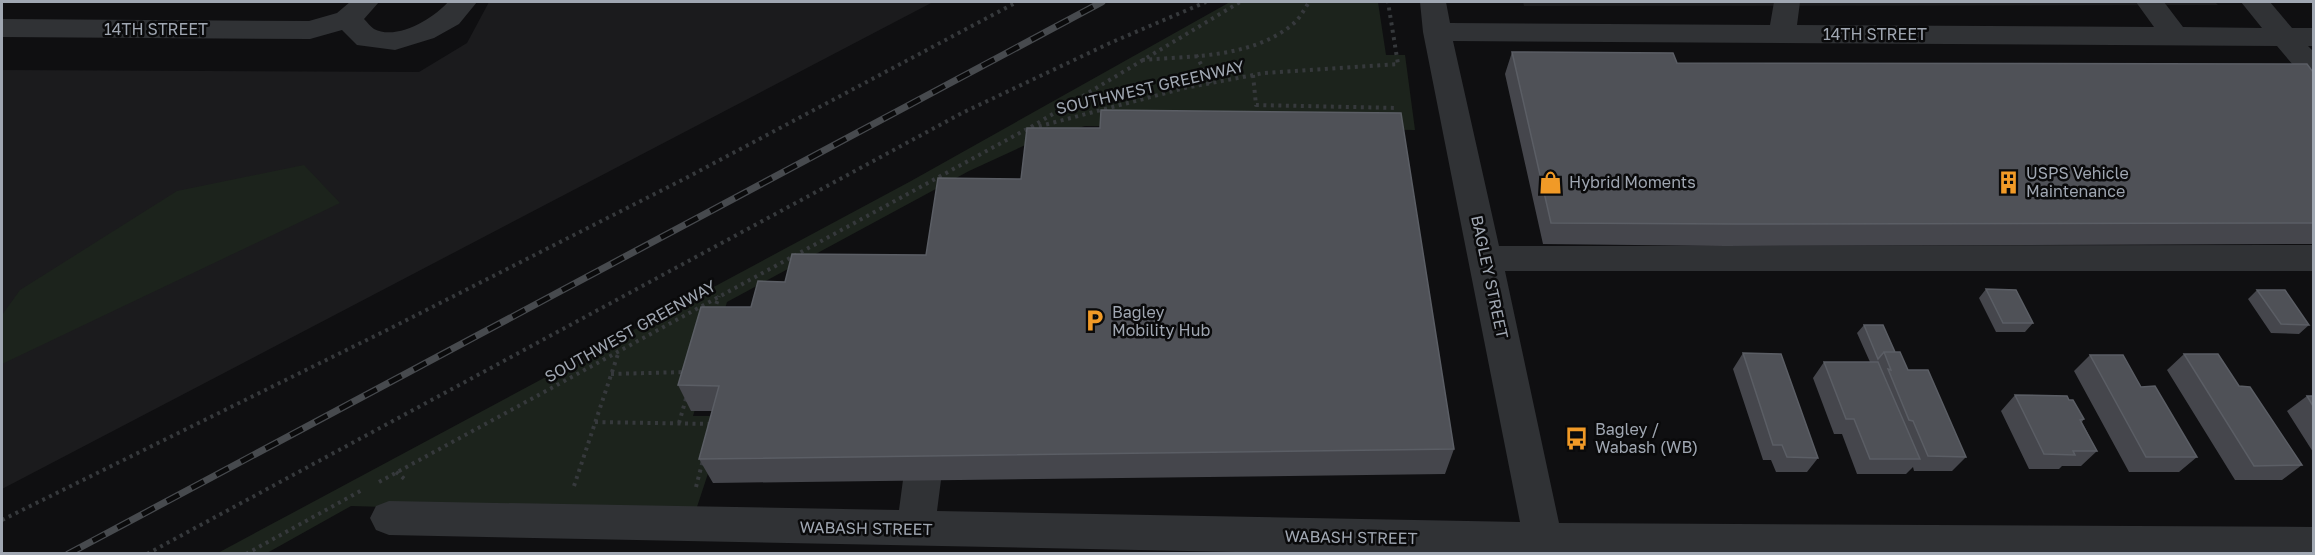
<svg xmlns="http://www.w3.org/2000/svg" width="2315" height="555" viewBox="0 0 2315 555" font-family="'Golos Text',sans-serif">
	<rect width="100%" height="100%" fill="#0f0f11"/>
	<path fill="#1b1b1d" d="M489,2h444l-931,487v-419l417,2 48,-29z
		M1523,2h692l3,3 -694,1z"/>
	<path fill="#1c231c" d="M1230,2h148l8,53h19l10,75 -330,-4 -53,16 -63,29 -242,131 -34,114h34l-33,100 -343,-10 -84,47 -51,1 695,-373z
		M304,165l36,38 -338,161v-49l18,-25 157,-99z"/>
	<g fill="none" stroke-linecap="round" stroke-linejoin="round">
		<path stroke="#36393c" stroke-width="4" stroke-dasharray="3 4.5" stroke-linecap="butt" d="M1196,55l15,28
			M1142,60c50,-4 110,-2 151,-36 7,-6 11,-14 16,-22
			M1253,75l3,30 142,3
			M1031,127l209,-125
			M714,311l5,-15
			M611,374l75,-2
			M595,422l117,2
			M679,423l8,-28
			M396,472l11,9
			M379,482l646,-352 160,-42 79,-15 134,-9 -10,-62
			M574,486l45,-135
			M696,487l7,-27
			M2,520l387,-191 297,-151 331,-176
			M147,554l815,-441 148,-70 96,-41
			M246,554l118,-65"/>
		<path fill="#303235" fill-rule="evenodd" d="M350,2h29l-15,17c3,3 7,8 10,10 23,12 60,-11 74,-27h29l-18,22 -25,14 -39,12 -38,-5 -15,-15 -32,9 -308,-2v-18l307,2 28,-8z
			M1420,2h26l4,21 320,2 4,-23h26l-3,23 357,2 -18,-25h28l19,25 79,1 -21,-26h29l22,26h22v18h-6l6,6v29l-10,-3 -27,-32 -824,-5 46,205 815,-1v26h-809l54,252 755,4v27h-976l-949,-19 -13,-5 -6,-12 6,-12 13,-5 510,9 4,-30 6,-12 13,-4 13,4 6,12 -4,31 583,11 -97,-490z"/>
		<defs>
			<path id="rail" d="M68,554l1034,-552"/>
		</defs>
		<use href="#rail" stroke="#474a4e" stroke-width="7"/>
		<use href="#rail" stroke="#0a0a0b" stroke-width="4.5" stroke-dasharray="14" stroke-linecap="butt"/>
	</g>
	<path fill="#45464c" d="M1512,52l165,11 636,9v172l-588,2 -182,-2 -38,-170z
		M785,282l669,167 -9,25 -732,9 -14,-24 13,-48h-21l-13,-26 73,-78z
		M1986,289l47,34 -8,9h-29l-17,-34z
		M2257,290l52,35 -10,9 -28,-1 -23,-34z
		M1864,325l31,27 71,105 -14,14h-38l-1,-4 -7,7h-49l-15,-40h-8l-21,-56 11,-16h46l-13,-29z
		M1743,353l75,105 -11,14h-31l-5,-12h-8l-30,-91z
		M2184,354l55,32 63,79 -20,15h-47l-68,-110z
		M2090,355l51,32 56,70 -18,15h-50l-55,-101z
		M2015,395l54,5 15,19 -2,3 15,29 -16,15h-19l-3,3h-30l-28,-58z
		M2307,396h6v56l-26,-41z"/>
	<path fill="#4f5157" stroke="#5b5e65" stroke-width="1.5" d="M1512,52l161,1 4,10 630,1 6,8v151l-577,1 -185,-1z
		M1101,110l300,3 53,336 -755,10 20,-73 -41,-1 23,-78h50l7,-26 27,1 7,-28 134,1 12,-77 83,1 6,-51h73z
		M1986,289l30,1 17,33h-30z
		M2257,290h28l24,35 -28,-1z
		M1864,325h19l12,27h-11l-6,7z
		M1884,352h16l8,18h20l38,87 -38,-1 -15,-35 -4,-1 -21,-51 3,1z
		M1743,353l38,1 37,104 -31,-1 -5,-12h-9z
		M2184,354h34l21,32 11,1 52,78 -48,1z
		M2090,355h33l18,32 14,-1 42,71h-51z
		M1824,362h54l42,97h-50l-16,-40h-8z
		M2015,395l52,1 2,4h4l11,19 -4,1 17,31h-24l2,4 -31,-1z
		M2307,396h6v10z"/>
	<defs>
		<symbol id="shop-bare" viewBox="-9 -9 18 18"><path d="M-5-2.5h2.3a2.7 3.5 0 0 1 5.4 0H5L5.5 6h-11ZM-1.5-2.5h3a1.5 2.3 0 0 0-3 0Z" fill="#f19a27" stroke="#0a0a0b" stroke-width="2.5" paint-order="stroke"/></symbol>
		<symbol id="building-bare" viewBox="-9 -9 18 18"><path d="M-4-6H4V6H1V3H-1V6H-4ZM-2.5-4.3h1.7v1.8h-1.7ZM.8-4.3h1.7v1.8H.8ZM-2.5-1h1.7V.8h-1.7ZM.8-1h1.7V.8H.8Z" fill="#f19a27" stroke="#0a0a0b" stroke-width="2.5" paint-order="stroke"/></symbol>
		<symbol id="parking-bare" viewBox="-9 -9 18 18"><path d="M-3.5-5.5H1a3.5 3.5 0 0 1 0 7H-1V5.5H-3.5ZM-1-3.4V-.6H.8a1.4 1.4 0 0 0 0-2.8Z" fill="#f19a27" stroke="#0a0a0b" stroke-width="2.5" paint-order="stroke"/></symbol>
		<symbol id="bus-bare" viewBox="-9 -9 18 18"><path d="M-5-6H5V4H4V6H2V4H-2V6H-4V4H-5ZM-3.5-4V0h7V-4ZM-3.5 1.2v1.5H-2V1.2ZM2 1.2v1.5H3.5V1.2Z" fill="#f19a27" stroke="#0a0a0b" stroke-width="2.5" paint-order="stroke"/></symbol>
	</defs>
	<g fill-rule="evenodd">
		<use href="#shop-bare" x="1534" y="166" width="33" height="33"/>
		<use href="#building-bare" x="1992" y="166" width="33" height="33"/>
		<use href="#parking-bare" x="1078" y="304" width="33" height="33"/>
		<use href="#bus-bare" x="1560" y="422" width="33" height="33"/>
	</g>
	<g text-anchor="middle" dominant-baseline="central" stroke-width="5" stroke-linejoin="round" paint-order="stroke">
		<g font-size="16" fill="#a0a7b2" stroke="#0a0a0b">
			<text x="156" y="29">14TH STREET</text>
			<text x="1875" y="34">14TH STREET</text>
			<text transform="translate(1150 87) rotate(-13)">SOUTHWEST GREENWAY</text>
			<text transform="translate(1490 277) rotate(78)">BAGLEY STREET</text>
			<text transform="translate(630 331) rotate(-29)">SOUTHWEST GREENWAY</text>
			<text transform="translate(866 528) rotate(1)">WABASH STREET</text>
			<text transform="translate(1351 537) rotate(1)">WABASH STREET</text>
		</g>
		<g font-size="16" fill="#a0a7b2" stroke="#0a0a0b" text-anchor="start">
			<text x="2026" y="173">USPS Vehicle<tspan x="2026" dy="18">Maintenance</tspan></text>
			<text x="1569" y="182">Hybrid Moments</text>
			<text x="1112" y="312">Bagley<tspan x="1112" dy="18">Mobility Hub</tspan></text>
			<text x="1595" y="429">Bagley /<tspan x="1595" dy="18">Wabash (WB)</tspan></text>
		</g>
	</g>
	<rect width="2315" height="555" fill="none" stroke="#a0a7b2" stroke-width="6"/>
</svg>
